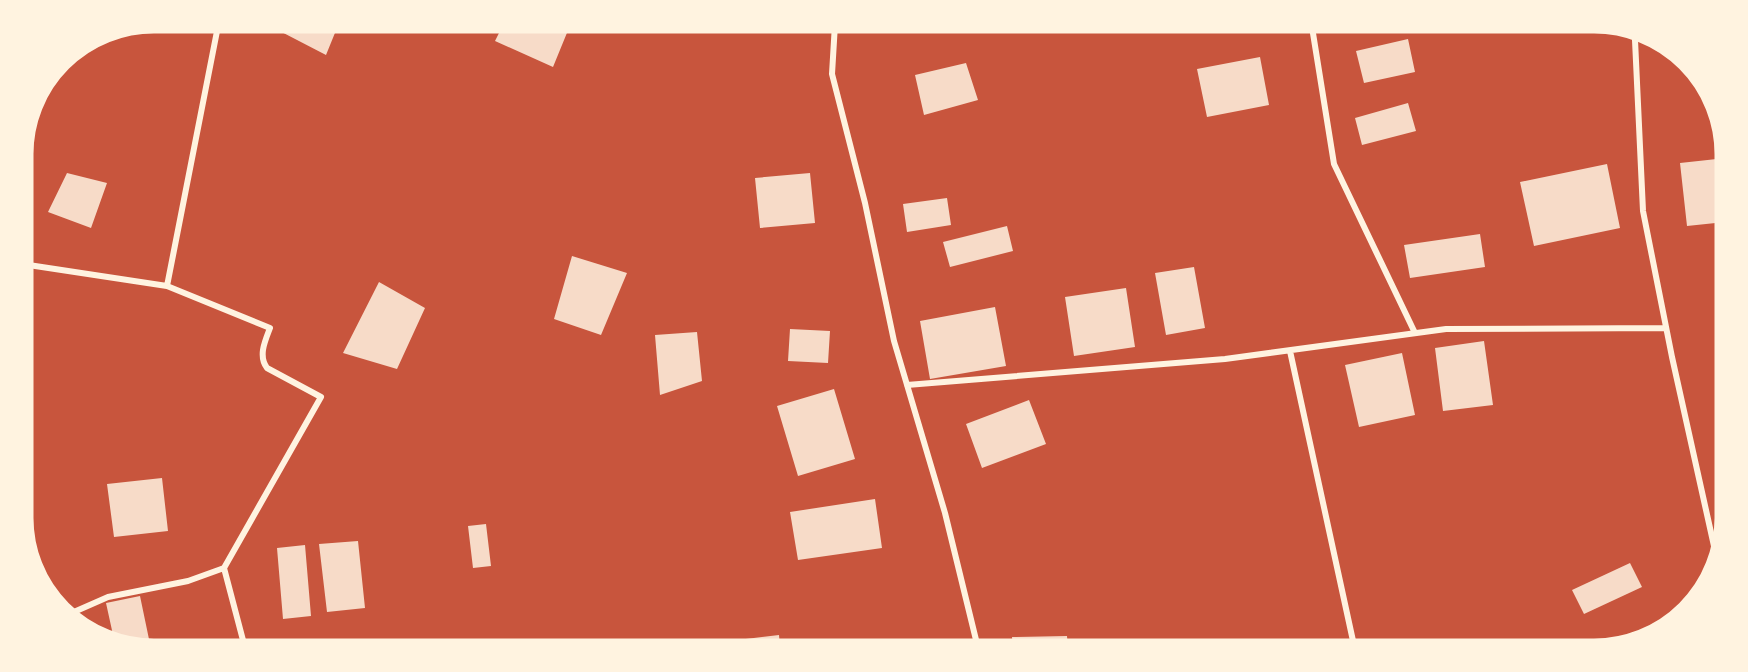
<svg xmlns="http://www.w3.org/2000/svg" width="1748" height="672" viewBox="0 0 1748 672" font-family="'Exo 2',sans-serif">
	<rect width="100%" height="100%" fill="#c8553d"/>
	<path fill="#f7dbc8" d="M272,22h64l3,1 -13,32 -56,-29z
		M504,23h67l-18,44 -58,-26z
		M1408,39l7,33 -51,11 -8,-32z
		M1260,57l9,48 -62,12 -10,-48z
		M966,63l12,37 -54,15 -9,-40z
		M1408,103l8,28 -54,14 -7,-27z
		M1726,158l-1,64 -38,4 -7,-63z
		M1607,164l13,64 -86,18 -14,-64z
		M67,173l40,10 -16,45 -43,-16z
		M810,173l5,50 -55,5 -5,-50z
		M947,198l4,27 -44,7 -4,-28z
		M1007,226l6,25 -63,16 -7,-25z
		M1480,234l5,33 -75,11 -6,-33z
		M572,256l55,17 -26,62 -47,-16z
		M1194,267l11,61 -39,7 -11,-62z
		M379,282l46,26 -28,61 -54,-16z
		M1126,288l9,59 -61,9 -9,-59z
		M995,307l11,59 -76,13 -10,-58z
		M790,329l40,2 -2,32 -40,-2z
		M697,332l5,49 -42,14 -5,-60z
		M1484,341l9,64 -50,6 -8,-63z
		M1402,353l13,62 -56,12 -14,-62z
		M834,389l21,70 -57,17 -21,-70z
		M1029,400l17,44 -64,24 -16,-44z
		M162,478l6,53 -54,6 -7,-53z
		M875,499l7,49 -84,12 -8,-48z
		M486,524l5,42 -18,2 -5,-42z
		M358,541l7,67 -38,4 -8,-68z
		M305,545l6,71 -28,3 -6,-71z
		M1630,563l12,24 -58,27 -12,-24z
		M140,596l10,48h-35l-9,-41z
		M779,635l1,12h-67v-4z
		M1067,636l1,12h-55l-1,-11z
		M1536,642l33,3 -1,6 -33,-1z"/>
	<g fill="none" stroke-linecap="round" stroke-linejoin="round">
		<path stroke="#fff3e0" stroke-width="6" d="M835,24l-3,50 33,129 29,138 51,172 33,135
			M1312,27l22,137 81,169
			M1637,28l-2,12 8,171 29,146 46,207
			M22,264l145,22 103,42c-5,13 -12,28 -3,40l54,29 -97,171 20,76
			M167,286l52,-265
			M1290,351l65,299
			M907,385l318,-26 221,-30 220,-1
			M67,615l41,-18 80,-16 36,-13"/>
	</g>
	<path d="M0 0H1748V672H0ZM154 32H1594A122 122 0 0 1 1716 154V518A122 122 0 0 1 1594 640H154A122 122 0 0 1 32 518V154A122 122 0 0 1 154 32Z" fill="#fff3e0" fill-rule="evenodd"/>
	<path fill="none" stroke="#fff3e0" stroke-width="3" d="M154 32H1594A122 122 0 0 1 1716 154V518A122 122 0 0 1 1594 640H154A122 122 0 0 1 32 518V154A122 122 0 0 1 154 32Z"/>
</svg>
